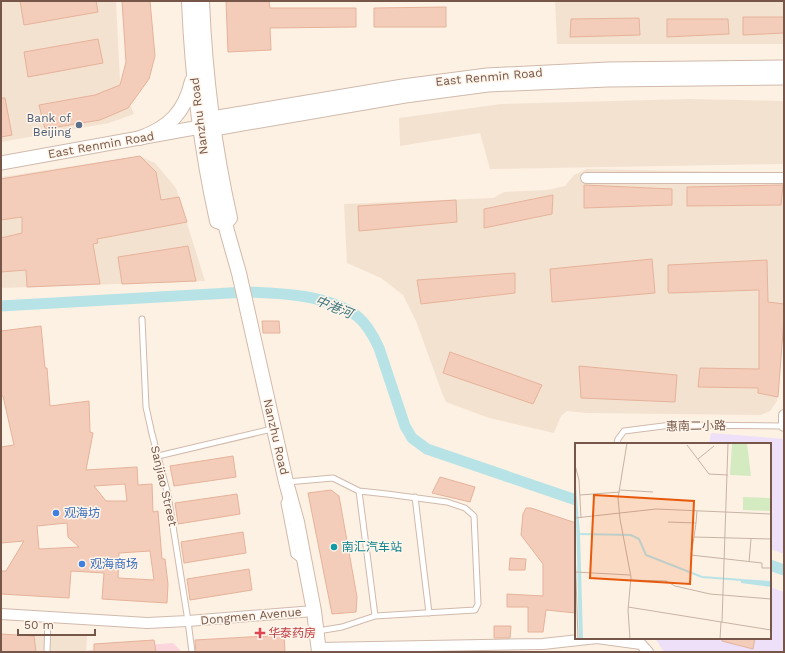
<svg xmlns="http://www.w3.org/2000/svg" width="785" height="653" viewBox="0 0 785 653" font-family="'Work Sans','Noto Sans SC',sans-serif">
	<rect width="100%" height="100%" fill="#fdf1e3"/>
	<path fill="#f4e2d1" d="M1,1h115l4,80 14,33 -25,9 -108,19z
		M555,1h229v43h-227z
		M689,99l95,2v63l-294,5 -10,-36 -80,13 -1,-28 102,-14z
		M140,156l15,7 21,25 29,93 -204,7v-111z
		M587,169l197,4v146l-7,82 -7,10 -9,4 -175,-2 -19,-2 -6,5 -7,17 -65,-15 -43,-16 -4,-9 -26,-72 -13,-26 -22,-17 -34,-15 -3,-59 149,-6 11,-6 43,-2 18,-4 9,-11z
		M1,634l33,2h53l-1,16h-85z"/>
	<path fill="#eee0f9" d="M711,433l73,6v115l-14,-5v-105h-61z
		M770,587l14,5v60h-120l-9,-14h115z"/>
	<path fill="#fbd6dd" d="M173,643l9,9h-96v-1l9,-2z"/>
	<g fill="none" stroke-linecap="round" stroke-linejoin="round">
		<path stroke="#b7e3e7" stroke-width="11" d="M1,306l246,-14c35,1 81,3 110,24 10,8 17,21 22,32l26,78 7,12 15,11 149,51
			M770,565l14,5"/>
	</g>
	<path fill="#f3cdba" stroke="#e6b29a" fill-rule="evenodd" d="M20,1h76l2,11 -74,13z
		M122,1h28l5,55 -6,23 -21,29 -28,12 -55,9 -6,-24 56,-10 25,-10 6,-23z
		M226,1h43l1,7h86v19l-86,1 1,22 -43,2z
		M446,7v20h-72v-19z
		M743,17h41v16l-41,2z
		M639,18l1,17 -70,2 1,-18z
		M667,19h61l1,15 -62,3z
		M98,39l5,24 -75,14 -4,-25z
		M1,98h4l7,37 -11,2z
		M140,156l16,16 5,28 18,-3 8,25 -90,17 1,4 -5,1 7,40 -73,3 -1,-17 -25,2v-34l21,-5v-16l-21,3v-41z
		M584,185l88,4v16l-88,3z
		M783,185l-2,20 -94,1v-19z
		M553,195l-1,19 -68,14v-19z
		M456,200l1,22 -98,9 -1,-25z
		M188,246l8,35 -74,3 -4,-27z
		M652,259l3,34 -103,9 -2,-33z
		M767,260l1,42 16,2v15l-6,78 -20,-4v-5l-60,-1 2,-19 59,1v-79l-90,3 -1,-2v-26z
		M515,273v20l-94,11 -4,-24z
		M262,321h17l1,12h-17z
		M41,326l4,42h2l3,38 39,-5 1,31 3,1 -7,37 51,-3 1,18 14,-1 1,28 5,-1 4,48h3l3,25 -1,19 -65,-4 2,-26 -33,-2 -2,27 -68,-4v-23h5l18,-30 -23,2v-96l13,-2 -11,-49h-2v-65zM125,484l2,17h-21l-12,-15zM67,523l1,14 11,10 -40,2 -2,-23zM150,551l4,29 -36,-2 1,-25z
		M450,352l92,33 -9,19 -90,-31z
		M579,366l98,9 -2,27 -94,-4z
		M233,456l3,21 -62,9 -4,-20z
		M440,477l35,10 -5,15 -38,-9z
		M331,490l8,6 18,101 -1,15 -24,2 -24,-121z
		M237,494l3,20 -62,10 -3,-21z
		M526,508h5l45,15v90l-30,-3 -3,22h-15v-25h-21v-13l36,2v-32l-22,-29 2,-21z
		M243,532l3,21 -62,10 -3,-21z
		M510,558l16,1 -1,11h-16z
		M249,569l3,21 -62,10 -3,-21z
		M494,626h17l-1,12h-16z
		M1,634l33,2 2,16h-35z
		M284,635l1,17h-89l-1,-12z
		M723,638h32l-2,11 -31,-8z
		M154,640l2,12h-62v-8z"/>
	<g fill="none" stroke-linecap="round" stroke-linejoin="round">
		<defs>
			<path id="service" d="M142,319l4,88 6,27 16,61 20,126 4,31
				M617,444l1,-5 6,-8 47,-6 112,1
				M158,456l114,-27
				M287,482l46,-4 26,13 16,125 -33,11 -24,4
				M359,491l28,3 60,8 18,6 9,8 4,88 -3,6 -100,6
				M415,497l14,116
				M286,498l-2,5 10,52 8,6
				M47,652l1,-35"/>
			<path id="minor" d="M586,178h198
				M784,415v11
				M1,614l146,9 41,-2 126,-10
				M318,648l225,-4 54,-6 44,6 7,8"/>
			<path id="tertiary" d="M203,125l9,-7 191,-32 84,-11 121,-6 176,-2
				M1,163l199,-36 14,2 191,-33 83,-11 120,-5 176,-2"/>
			<path id="secondary" d="M189,1c3,74 12,148 28,220l8,3
				M202,1c3,73 12,146 28,217l-5,6
				M140,138c29,-10 45,-26 52,-57
				M225,224l14,49 47,209 11,40 17,89 5,41"/>
		</defs>
		<use href="#service" stroke="#d0baac" stroke-width="7"/>
		<use href="#minor" stroke="#d0baac" stroke-width="12"/>
		<use href="#tertiary" stroke="#d0baac" stroke-width="15"/>
		<use href="#secondary" stroke="#d3b9a9" stroke-width="16"/>
		<use href="#service" stroke="#fff" stroke-width="5"/>
		<use href="#minor" stroke="#fff" stroke-width="10"/>
		<use href="#tertiary" stroke="#fff" stroke-width="13"/>
		<use href="#secondary" stroke="#fff" stroke-width="14"/>
	</g>
	<circle fill="#5c6f8a" stroke="#fff5ea" stroke-width="1.5" cx="79" cy="125" r="4"/>
	<g fill="#3f7fe0" stroke="#fff5ea" stroke-width="1.5">
		<circle cx="56" cy="513" r="4"/>
		<circle cx="82" cy="564" r="4"/>
	</g>
	<circle fill="#0f9aa8" stroke="#fff5ea" stroke-width="1.5" cx="334" cy="547" r="4"/>
	<path fill="#e0444e" stroke="#fff5ea" stroke-width="1.5" d="M258 627h4v4h4v4h-4v4h-4v-4h-4v-4h4z"/>
	<g text-anchor="middle" dominant-baseline="central" stroke-width="3" stroke-linejoin="round" paint-order="stroke">
		<g font-size="12" fill="#755648" stroke="#fff5ea">
			<text transform="translate(489 77) rotate(-5)">East Renmin Road</text>
			<text transform="translate(199 116) rotate(-97)">Nanzhu Road</text>
			<text transform="translate(101 145) rotate(-10)">East Renmin Road</text>
			<text transform="translate(696 426) rotate(-1)">惠南二小路</text>
			<text transform="translate(276 437) rotate(77)">Nanzhu Road</text>
			<text transform="translate(164 486) rotate(77)">Sanjiao Street</text>
			<text transform="translate(251 616) rotate(-5)">Dongmen Avenue</text>
		</g>
		<g font-size="12" fill="#4e5e75" stroke="#fff5ea" text-anchor="end">
			<text x="71" y="118">Bank of<tspan x="71" dy="14">Beijing</tspan></text>
		</g>
		<g font-size="12" fill="#366cbe" stroke="#fff5ea" text-anchor="start">
			<text x="64" y="513">观海坊</text>
			<text x="90" y="564">观海商场</text>
		</g>
		<g font-size="12" fill="#0d838f" stroke="#fff5ea" text-anchor="start">
			<text x="342" y="547">南汇汽车站</text>
		</g>
		<g font-size="12" fill="#be3a42" stroke="#fff5ea" text-anchor="start">
			<text x="268" y="633">华泰药房</text>
		</g>
		<g font-size="13" font-style="italic" fill="#3c757c" stroke="#fff5ea">
			<text transform="translate(334 307) rotate(22)">中港河</text>
		</g>
	</g>
	<g transform="translate(575 443)">
		<rect width="196" height="196" fill="#fdf1e3"/>
		<path d="M157,0h15l4,33 -21,-1zM168,54l28,1v13l-28,-1z" fill="#d4ebc1"/>
		<path d="M0,31l5,59 3,106h-4zM166,136l30,2v6l-30,-4z" fill="#b7e3e7"/>
		<path fill="none" stroke="#b7e3e7" stroke-width="2" d="M4,91l52,1 8,4 7,16 56,22 40,3"/>
		<path fill="none" stroke="#c7b3a5" stroke-width="1" d="M52,0l-9,55 2,21 11,58 -3,33 2,29M112,2l22,29 19,1M123,16l16,-13M0,22l4,15 2,38M45,47l33,2M5,52l40,-3M0,75l81,-9 115,5M93,79l28,1 -2,14 77,2M121,80l1,-12M119,94l-3,18 71,8v5h9M0,106l3,90M174,119l2,-23M0,129l55,3M56,137l35,1 9,5 35,8 61,5M53,164l143,23M147,179l6,-179M145,196l1,-17"/>
		<path fill="#e8590c" fill-opacity="0.15" stroke="#e8590c" stroke-width="2" d="M19,52l100,6 -4,83 -100,-6z"/>
		<rect width="196" height="196" fill="none" stroke="#755648" stroke-width="2"/>
	</g>
	<rect width="785" height="653" fill="none" stroke="#755648" stroke-width="4"/>
	<path d="M18 629v6h77v-6" fill="none" stroke="#755648" stroke-width="2"/>
	<text x="24" y="629" font-size="12" fill="#755648" stroke="#fff5ea" stroke-width="3" paint-order="stroke">50 m</text>
</svg>
